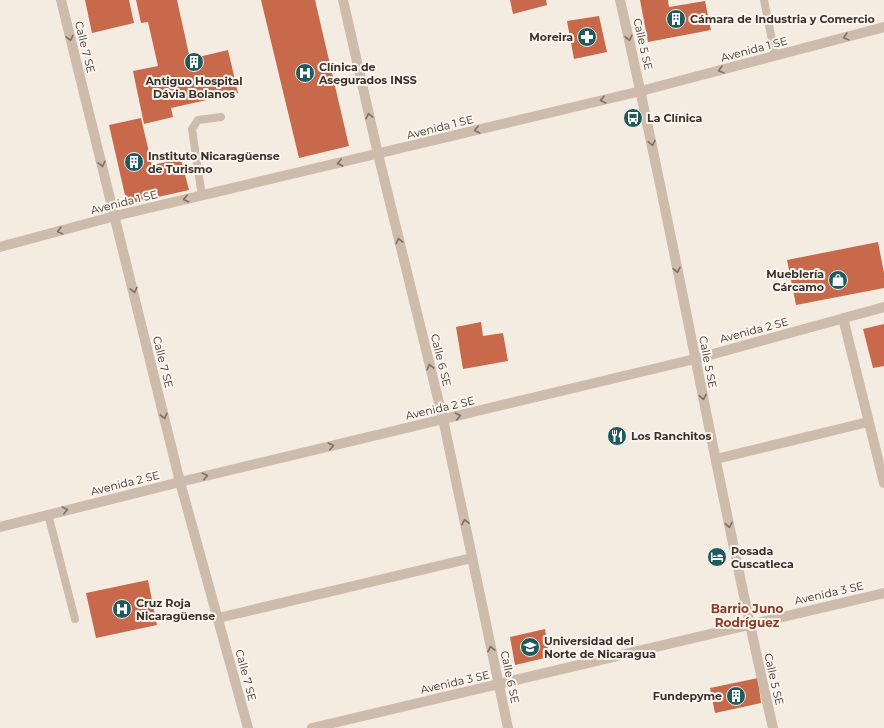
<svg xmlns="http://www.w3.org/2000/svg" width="884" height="728" viewBox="0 0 884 728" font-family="Montserrat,sans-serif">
	<rect width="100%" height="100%" fill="#f4ebe1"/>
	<path fill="#c8694b" d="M85,0h44l5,23 -42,10z
		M136,0h41l13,59 38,-9 10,43 -67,15 2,9 -29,7 -11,-53 25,-5 -10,-44 -7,1z
		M261,0h54l34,146 -50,12z
		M510,0h36l1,5 -34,9z
		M640,0h28l1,7 36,-6 6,29 -63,12z
		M599,16l8,36 -33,7 -7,-38z
		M141,118l11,47 29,-6 8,31 -62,14 -18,-79z
		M878,242l6,31v15l-88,17 -9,-45z
		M481,322l2,14 20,-3 5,28 -45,8 -7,-42z
		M884,324v42l-11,2 -10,-39z
		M148,580l9,45 -61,13 -10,-45z
		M545,629l4,28 -34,8 -5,-28z
		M758,678l3,25 -46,10 -5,-25z"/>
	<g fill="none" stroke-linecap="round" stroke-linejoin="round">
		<path stroke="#cdbbac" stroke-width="8" d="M764,0l11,55
			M202,196l-10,-67 6,-9 23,-3
			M48,514l27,105"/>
		<path stroke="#cdbbac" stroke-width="10" d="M61,0l119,482 68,246
			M343,0l35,154 65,265 65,309
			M620,0c56,242 97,486 153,728
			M843,318l41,165
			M716,459l152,-37
			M0,527l180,-45 515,-123 189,-52
			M218,618l254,-60
			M312,728l572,-135"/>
		<path stroke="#cdbbac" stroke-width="10" d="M0,247l115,-31 526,-125 243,-64"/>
	</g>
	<defs><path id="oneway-chevron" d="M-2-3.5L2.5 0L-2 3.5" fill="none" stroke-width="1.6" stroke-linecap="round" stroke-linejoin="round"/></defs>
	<g stroke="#7d6f65">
		<use href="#oneway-chevron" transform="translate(846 37) rotate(165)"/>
		<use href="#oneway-chevron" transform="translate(70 38) rotate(76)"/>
		<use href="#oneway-chevron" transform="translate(629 38) rotate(77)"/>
		<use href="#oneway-chevron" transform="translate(721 70) rotate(165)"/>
		<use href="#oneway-chevron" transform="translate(603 100) rotate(166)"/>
		<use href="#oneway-chevron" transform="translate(369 116) rotate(-103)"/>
		<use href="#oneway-chevron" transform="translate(477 130) rotate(166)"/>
		<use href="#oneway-chevron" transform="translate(652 143) rotate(79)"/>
		<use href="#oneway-chevron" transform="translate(340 163) rotate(167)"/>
		<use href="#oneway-chevron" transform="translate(102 164) rotate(76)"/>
		<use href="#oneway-chevron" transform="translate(186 199) rotate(167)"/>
		<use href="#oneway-chevron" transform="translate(60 231) rotate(165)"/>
		<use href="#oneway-chevron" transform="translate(399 241) rotate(-104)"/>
		<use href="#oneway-chevron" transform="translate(677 270) rotate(79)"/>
		<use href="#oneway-chevron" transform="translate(134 290) rotate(76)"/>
		<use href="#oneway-chevron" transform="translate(430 367) rotate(-104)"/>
		<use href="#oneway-chevron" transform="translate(703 397) rotate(79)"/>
		<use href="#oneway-chevron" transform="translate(164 416) rotate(76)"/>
		<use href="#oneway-chevron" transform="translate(458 416) rotate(-13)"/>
		<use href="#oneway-chevron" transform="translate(331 446) rotate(-13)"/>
		<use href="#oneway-chevron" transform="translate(205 476) rotate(-13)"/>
		<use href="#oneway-chevron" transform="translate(65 510) rotate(-14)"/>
		<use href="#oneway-chevron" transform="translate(465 522) rotate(-102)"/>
		<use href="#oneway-chevron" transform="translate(729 525) rotate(79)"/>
		<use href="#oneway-chevron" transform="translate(491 649) rotate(-102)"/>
	</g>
	<defs>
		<symbol id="building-disc" viewBox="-11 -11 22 22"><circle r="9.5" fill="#1f5a5e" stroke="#fbf5ee"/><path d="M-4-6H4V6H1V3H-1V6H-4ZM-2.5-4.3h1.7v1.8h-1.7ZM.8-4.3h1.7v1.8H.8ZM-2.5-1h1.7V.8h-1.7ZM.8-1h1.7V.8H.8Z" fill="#fff"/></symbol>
		<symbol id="pharmacy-disc" viewBox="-11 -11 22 22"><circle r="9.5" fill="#1f5a5e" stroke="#fbf5ee"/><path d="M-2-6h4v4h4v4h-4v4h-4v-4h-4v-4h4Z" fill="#fff"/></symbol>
		<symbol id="hospital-disc" viewBox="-11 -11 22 22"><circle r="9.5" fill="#1f5a5e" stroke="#fbf5ee"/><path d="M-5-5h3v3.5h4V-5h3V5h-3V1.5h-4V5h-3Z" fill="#fff"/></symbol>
		<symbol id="bus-disc" viewBox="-11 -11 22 22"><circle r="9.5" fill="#1f5a5e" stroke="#fbf5ee"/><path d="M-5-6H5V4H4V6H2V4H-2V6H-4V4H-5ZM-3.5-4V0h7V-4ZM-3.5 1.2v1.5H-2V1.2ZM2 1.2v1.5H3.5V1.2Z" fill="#fff"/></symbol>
		<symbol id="shop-disc" viewBox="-11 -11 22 22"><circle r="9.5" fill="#1f5a5e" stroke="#fbf5ee"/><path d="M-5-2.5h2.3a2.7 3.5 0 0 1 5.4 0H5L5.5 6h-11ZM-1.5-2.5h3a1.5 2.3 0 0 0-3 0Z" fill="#fff"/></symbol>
		<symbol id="restaurant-disc" viewBox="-11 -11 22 22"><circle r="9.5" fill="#1f5a5e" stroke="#fbf5ee"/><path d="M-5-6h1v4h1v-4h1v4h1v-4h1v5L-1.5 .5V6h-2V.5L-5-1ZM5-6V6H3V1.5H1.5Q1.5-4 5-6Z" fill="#fff"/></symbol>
		<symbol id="hotel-disc" viewBox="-11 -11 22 22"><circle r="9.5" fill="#1f5a5e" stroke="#fbf5ee"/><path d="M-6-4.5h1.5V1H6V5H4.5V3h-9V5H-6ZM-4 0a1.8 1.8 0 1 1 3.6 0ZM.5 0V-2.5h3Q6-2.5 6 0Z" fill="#fff"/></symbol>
		<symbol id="university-disc" viewBox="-11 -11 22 22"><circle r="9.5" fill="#1f5a5e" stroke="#fbf5ee"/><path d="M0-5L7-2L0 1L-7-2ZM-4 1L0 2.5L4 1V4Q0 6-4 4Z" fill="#fff"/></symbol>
	</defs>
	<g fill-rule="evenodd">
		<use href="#building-disc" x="665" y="8" width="22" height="22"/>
		<use href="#pharmacy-disc" x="576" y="26" width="22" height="22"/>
		<use href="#building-disc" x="183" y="51" width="22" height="22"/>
		<use href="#hospital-disc" x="294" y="62" width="22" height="22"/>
		<use href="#bus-disc" x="622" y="107" width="22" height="22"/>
		<use href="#building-disc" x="123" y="151" width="22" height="22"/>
		<use href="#shop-disc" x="827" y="269" width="22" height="22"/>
		<use href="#restaurant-disc" x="606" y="425" width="22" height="22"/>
		<use href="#hotel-disc" x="706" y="546" width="22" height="22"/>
		<use href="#hospital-disc" x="111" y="598" width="22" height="22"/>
		<use href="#university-disc" x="519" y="636" width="22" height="22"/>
		<use href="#building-disc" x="725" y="685" width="22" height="22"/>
	</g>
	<g text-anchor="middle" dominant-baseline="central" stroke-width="4" stroke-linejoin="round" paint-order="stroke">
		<g font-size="11" font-weight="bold" fill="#3b302b" stroke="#fbf5ee" text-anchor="start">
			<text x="690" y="19">Cámara de Industria y Comercio</text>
			<text x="573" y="37" text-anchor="end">Moreira</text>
			<text x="319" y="67">Clínica de<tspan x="319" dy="13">Asegurados INSS</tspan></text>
			<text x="194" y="81" text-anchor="middle">Antiguo Hospital<tspan x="194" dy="13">Dávia Bolanos</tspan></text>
			<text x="647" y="118">La Clínica</text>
			<text x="148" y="156">Instituto Nicaragüense<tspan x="148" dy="13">de Turismo</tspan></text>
			<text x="824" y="274" text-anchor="end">Mueblería<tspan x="824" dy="13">Cárcamo</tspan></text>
			<text x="631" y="436">Los Ranchitos</text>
			<text x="731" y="551">Posada<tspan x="731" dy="13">Cuscatleca</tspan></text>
			<text x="136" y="603">Cruz Roja<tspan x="136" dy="13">Nicaragüense</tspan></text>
			<text x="544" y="641">Universidad del<tspan x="544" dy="13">Norte de Nicaragua</tspan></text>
			<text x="722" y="696" text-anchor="end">Fundepyme</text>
		</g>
		<g font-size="11" fill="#3b302b" stroke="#fbf5ee">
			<text transform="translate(643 44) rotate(77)">Calle 5 SE</text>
			<text transform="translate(85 47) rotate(76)">Calle 7 SE</text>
			<text transform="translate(754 49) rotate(-15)">Avenida 1 SE</text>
			<text transform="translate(440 127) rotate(-14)">Avenida 1 SE</text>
			<text transform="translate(124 202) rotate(-14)">Avenida 1 SE</text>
			<text transform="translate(754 330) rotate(-15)">Avenida 2 SE</text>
			<text transform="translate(441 360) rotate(76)">Calle 6 SE</text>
			<text transform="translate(163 362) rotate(76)">Calle 7 SE</text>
			<text transform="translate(708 362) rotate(79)">Calle 5 SE</text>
			<text transform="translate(440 408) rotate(-13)">Avenida 2 SE</text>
			<text transform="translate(125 483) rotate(-14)">Avenida 2 SE</text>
			<text transform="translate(829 593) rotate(-13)">Avenida 3 SE</text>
			<text transform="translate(246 675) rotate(75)">Calle 7 SE</text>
			<text transform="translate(510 677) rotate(78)">Calle 6 SE</text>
			<text transform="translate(774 679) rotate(77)">Calle 5 SE</text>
			<text transform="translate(455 682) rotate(-13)">Avenida 3 SE</text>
		</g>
		<g font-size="12" font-weight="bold" fill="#8c3b22" stroke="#fbf5ee">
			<text x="747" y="608">Barrio Juno<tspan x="747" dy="14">Rodríguez</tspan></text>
		</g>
	</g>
</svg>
